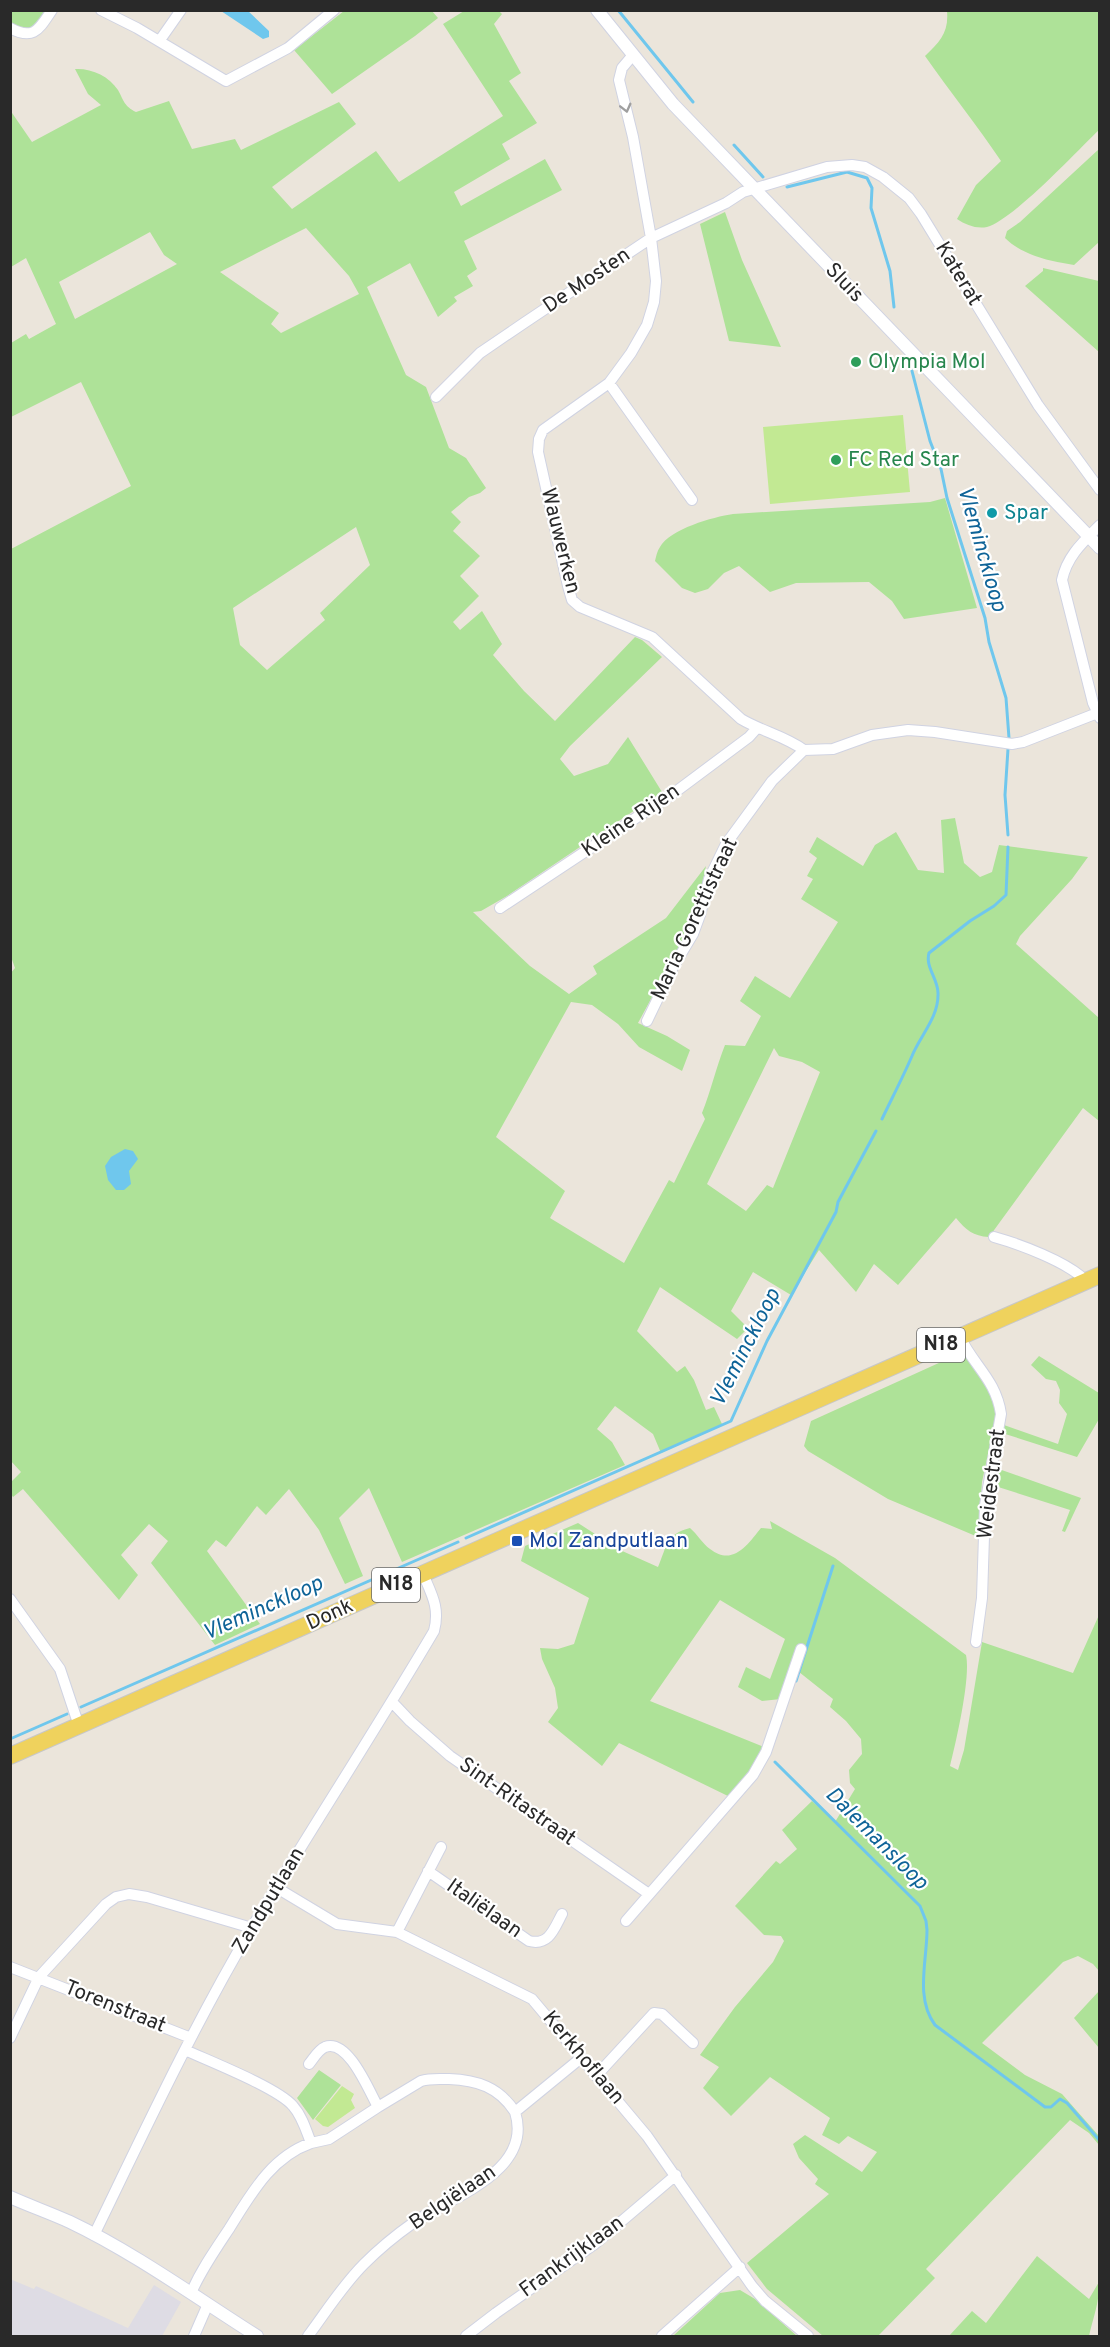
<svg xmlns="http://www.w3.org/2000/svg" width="1110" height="2347" viewBox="0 0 1110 2347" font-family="Overpass,sans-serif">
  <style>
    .industrial { fill: #dedce4 }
    .green { fill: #aee298; fill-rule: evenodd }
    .pitch { fill: #c2e993 }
    .water { fill: #6fc7ed }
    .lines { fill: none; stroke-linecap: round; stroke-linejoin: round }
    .stream { stroke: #6fc7ed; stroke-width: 3 }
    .minor-casing { stroke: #d0d3e2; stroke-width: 12 }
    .tertiary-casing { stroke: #d0d3e2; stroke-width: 14 }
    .primary-casing { stroke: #c7c7c7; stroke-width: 18 }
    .minor { stroke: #fff; stroke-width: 10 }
    .tertiary { stroke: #fff; stroke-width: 12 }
    .primary { stroke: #efd25d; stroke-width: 16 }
    .oneway { stroke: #9f9f9f }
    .leisure-dot { fill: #2e9e5b; stroke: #fff; stroke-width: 2 }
    .culture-dot { fill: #0f9aa8; stroke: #fff; stroke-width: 2 }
    .transit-dot { fill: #1a4fb4; stroke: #fff; stroke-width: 2 }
    .labels { text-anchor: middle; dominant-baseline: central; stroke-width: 4.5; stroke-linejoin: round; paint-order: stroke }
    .shield { fill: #fff; stroke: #696969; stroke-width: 1.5 }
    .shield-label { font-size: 20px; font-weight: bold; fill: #292929 }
    .street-label { font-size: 21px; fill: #292929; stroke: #fff }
    .leisure-label { font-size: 21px; fill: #27864d; stroke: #fff; text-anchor: start }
    .culture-label { font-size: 21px; fill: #0d838f; stroke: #fff; text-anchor: start }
    .transit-label { font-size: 21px; fill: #164399; stroke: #fff; text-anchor: start }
    .water-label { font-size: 22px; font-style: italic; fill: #0f6498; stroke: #fff }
  </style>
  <rect width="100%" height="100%" fill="#ebe5db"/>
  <path class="industrial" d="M10 2279 34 2289 36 2286 128 2328 154 2285 181 2302 162 2336H11Z"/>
  <path class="green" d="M10 11H47L35 27 28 30 11 24Z
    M344 11H432L438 18 415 36 332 94 294 50Z
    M464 11H499L502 14 494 24 521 73 509 81 537 123 502 144 510 159 454 192 461 206 545 159 562 190 464 241 477 269 467 276 473 286 454 297 457 301 438 317 410 263 367 287 406 375 426 387 449 448 466 458 486 488 480 493 469 497 451 512 461 522 453 531 480 556 460 576 479 596 453 622 460 630 482 611 502 644 493 655 524 691 555 721 635 637 642 640 662 657 570 746 560 759 574 776 608 764 628 737 662 792 507 896 481 911 473 912 530 966 569 994 597 974 593 966 666 918 706 866 697 909 684 938 638 1023 667 1036 690 1050 682 1071 639 1047 618 1024 592 1005 571 1002 496 1137 565 1191 550 1218 624 1263 669 1180 674 1183 705 1119 702 1113C711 1090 716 1068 725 1045L745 1046 761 1016 740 1001 755 976 790 998 838 922 801 899 813 879 807 876 817 858 809 852 817 837 863 866 875 845 896 832 918 870 944 873 941 820 955 818 964 863 980 877 992 872 999 845 1088 857 1072 879 1020 936 1016 944 1099 1018V1121L1083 1108 989 1237C973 1236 966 1230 956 1218L898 1285 874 1264 856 1292 819 1250 791 1295 753 1272 731 1311 748 1328 737 1339 660 1287 637 1331 677 1372 685 1366 694 1380 706 1410 714 1407 722 1424 661 1453 653 1434 615 1406 597 1429 612 1442 625 1465 402 1562 369 1488 339 1518 363 1576 345 1584 319 1530 289 1489 266 1515 257 1506 226 1547 216 1540 207 1551 260 1624 215 1645 151 1563 168 1541 149 1524 121 1555 138 1575 119 1600 23 1489 13 1497 11 1494V1482L21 1472 10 1460V974L15 968 10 954 11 549 131 486 81 382 11 417V343L26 334 29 339 56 324 26 258 11 267 10 110 32 142 101 105 88 94 75 69C91 68 109 76 118 90 124 101 124 106 136 112L169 101 192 149 235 139 241 150 339 102 356 124 272 187 292 209 376 151 399 182 503 116 443 24ZM306 228 349 276 359 294 281 333 271 324 279 313 220 272ZM150 232 164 255 177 264 75 319 59 282ZM356 527 370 565 320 613 325 620 267 670 240 645 233 608ZM774 1048 779 1056 802 1062 820 1072 773 1188 767 1185 746 1211 707 1184Z
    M947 11H1099V130C1077 151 1013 220 987 227 976 229 966 225 957 219L976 185 1001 161C977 125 950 92 925 56 940 42 949 32 947 11Z
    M1099 149V242L1074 265C1050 261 1023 256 1005 238L1007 231 1020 222Z
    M725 212 742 260 781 347 729 341 700 224Z
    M1043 268 1099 281V352L1025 286 1043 271Z
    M945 498 977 608 904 619 892 601 869 582 796 583 770 592 739 566 724 573 708 589 695 593 682 588 655 561C656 557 657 551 660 547 670 529 713 517 733 514L930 502Z
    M963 1352 990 1387 995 1400 996 1416 982 1482 978 1537 888 1499 808 1451 804 1446 811 1421Z
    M1039 1356 1099 1393V1419L1077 1457 1002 1433 1004 1425 1058 1444 1067 1414 1059 1403 1060 1390 1056 1381 1046 1379 1031 1365Z
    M996 1468 1081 1498 1065 1532 1062 1531 1070 1510 995 1486Z
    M770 1521 835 1558 966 1655C971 1677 956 1742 950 1766L958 1770 964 1750 982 1642 1073 1673 1099 1615V1971L1093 1964 1078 1956 1063 1962 982 2043 1025 2075 1062 2094 1099 2136V2145L1089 2133 1070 2120 926 2269 935 2278 878 2336H823L767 2289 747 2263 829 2194 815 2184 818 2179 799 2158 793 2144 805 2135 862 2172 877 2152 848 2136 839 2144 822 2135 830 2118 770 2077 731 2116 703 2088 719 2067 700 2055 735 2007 773 1962 784 1941 781 1936 764 1935 735 1906 776 1861 780 1864 797 1849 782 1830 812 1801 835 1822 855 1789 850 1783 849 1770 862 1754 861 1739 846 1721 830 1707 833 1699 794 1668 781 1699 762 1701 738 1687 746 1667 770 1679 785 1639 720 1600 650 1701 764 1747 761 1755 730 1797 619 1743 602 1766 548 1722 558 1708 555 1688 542 1659 540 1648 558 1649 574 1644 589 1598 521 1561 525 1546 578 1523 620 1550 658 1567C667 1546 666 1534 690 1528 697 1534 703 1544 710 1549 733 1567 748 1544 761 1528L772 1529Z
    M1099 1991V2048L1074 2018Z
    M319 2070 341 2085 313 2120 297 2098Z
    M1037 2256 1089 2299 1099 2282C1100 2301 1093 2318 1089 2336H949L972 2311 986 2323Z
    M740 2290 755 2299 797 2336H673L720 2293Z"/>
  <path class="pitch" d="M903 415 910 492 770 504 763 427Z
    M342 2086 354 2094 351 2100 355 2108 328 2127 323 2126 315 2119Z"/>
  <path class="water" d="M221 11H248L269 31V37L263 39Z
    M125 1149 133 1151 138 1159 129 1171 131 1184 124 1190H116L108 1180 105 1166 111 1157Z"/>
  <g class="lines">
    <path class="stream" d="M618 10 693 102
      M734 145 763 177
      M787 187 847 172 867 178 872 188 871 208 890 271 894 307
      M912 371 930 441 941 469 947 498 985 618 989 642 1006 698 1009 738
      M1008 835 1005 795 1008 749
      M882 1119C892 1098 903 1077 912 1056 920 1036 939 1017 938 993 938 979 925 967 929 953L970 921 994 906 1006 895 1008 847
      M466 1538 731 1421 767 1341 836 1212 838 1202 876 1131
      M796 1681 833 1566
      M81 1707 458 1542
      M10 1739 67 1714
      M775 1762 920 1906 926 1921 927 1930C927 1961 915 1998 935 2025L1045 2107H1051L1060 2099 1067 2103 1100 2141"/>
    <g class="minor-casing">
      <path id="minor" d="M101 10 137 28 226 81 288 48 334 10
        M10 28C34 41 39 29 52 10
        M160 40 181 10
        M633 55 622 68 619 80 633 137 651 238 656 281 654 302 647 325 631 353 609 383 543 430 539 439 538 452 568 586 572 600 580 607 652 637 741 719C761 731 785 736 804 750
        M609 383 692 500
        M436 397 480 353 524 323 651 238 726 203 743 192 827 167 852 165 865 167 883 177 909 198 921 214 1038 405 1100 490
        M1100 525C1083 542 1067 556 1062 580L1093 703 1100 718
        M500 908 678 790 749 737 757 728
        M647 1021 672 969 693 934 700 915 709 879 726 844 772 781 804 750 833 749 872 735 908 730 935 732 1012 744 1023 742 1100 712
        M994 1237C1019 1244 1068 1262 1086 1281
        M960 1337C974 1366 996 1380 1001 1414L985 1505 982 1598 976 1642
        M10 1599 60 1669 79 1726
        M392 1702 410 1721 450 1756 649 1894
        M428 1871 529 1941C549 1946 554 1929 562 1914
        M277 1888 337 1924 397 1932 532 1999 647 2136 752 2286 765 2301 808 2336
        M626 1921 753 1775 766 1752 801 1649
        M397 1932 441 1847
        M10 1967 191 2038
        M10 2038 39 1977 106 1904 116 1897 129 1894 147 1897 252 1928
        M185 2050C209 2061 278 2088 293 2106 302 2116 306 2130 311 2143L329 2139 378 2107C369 2091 348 2038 325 2047 318 2050 314 2058 309 2064
        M596 2076 654 2013 662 2014 693 2043
        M378 2107 421 2081C430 2078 439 2079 449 2079 477 2080 499 2087 515 2112
        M94 2235C144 2132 193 2027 251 1929 311 1829 375 1731 434 1631 440 1608 432 1595 423 1574
        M191 2293C201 2270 215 2250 229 2229 251 2194 271 2157 311 2143
        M194 2336 208 2304
        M308 2336C326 2312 342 2286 364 2264 378 2250 396 2235 413 2223 450 2197 534 2172 515 2112L581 2058
        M466 2336 496 2313 596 2243 676 2175
        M662 2336 740 2267"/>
    </g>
    <g class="tertiary-casing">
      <path id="tertiary" d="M597 10 673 104 1100 548
        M10 2197C30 2206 50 2213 70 2222 133 2252 197 2298 257 2336"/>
    </g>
    <g class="primary-casing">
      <path id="primary" d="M10 1756 1100 1275"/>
    </g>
    <use href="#minor" class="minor"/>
    <use href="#tertiary" class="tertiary"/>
    <use href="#primary" class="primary"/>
  </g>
  <defs><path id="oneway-chevron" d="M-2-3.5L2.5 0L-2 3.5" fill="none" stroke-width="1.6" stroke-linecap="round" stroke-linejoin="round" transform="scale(1.5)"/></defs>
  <use class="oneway" href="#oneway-chevron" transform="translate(626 108) rotate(76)"/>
  <g class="leisure-dot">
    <circle cx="856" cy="362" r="6"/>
    <circle cx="836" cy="460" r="6"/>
  </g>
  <circle class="culture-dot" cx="992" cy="513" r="6"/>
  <rect class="transit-dot" x="511" y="1535" width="12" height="12" rx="3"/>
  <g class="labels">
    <g class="shield">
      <rect x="917" y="1328" width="48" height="34" rx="4.5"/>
      <rect x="372" y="1568" width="48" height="34" rx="4.5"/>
    </g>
    <g class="shield-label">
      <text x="941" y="1345">N18</text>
      <text x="396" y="1585">N18</text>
    </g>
    <g class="street-label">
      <text transform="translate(958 274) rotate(59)">Katerat</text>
      <text transform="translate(587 281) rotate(-34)">De Mosten</text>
      <text transform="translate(844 283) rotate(46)">Sluis</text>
      <text transform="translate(560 541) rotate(76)">Wauwerken</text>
      <text transform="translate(631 821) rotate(-34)">Kleine Rijen</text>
      <text transform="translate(695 919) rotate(-65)">Maria Gorettistraat</text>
      <text transform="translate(992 1484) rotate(-83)">Weidestraat</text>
      <text transform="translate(330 1615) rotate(-24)">Donk</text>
      <text transform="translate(517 1802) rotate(35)">Sint-Ritastraat</text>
      <text transform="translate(269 1901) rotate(-59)">Zandputlaan</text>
      <text transform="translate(484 1909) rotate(35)">Italiëlaan</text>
      <text transform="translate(115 2007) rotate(22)">Torenstraat</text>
      <text transform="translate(583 2058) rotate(50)">Kerkhoflaan</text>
      <text transform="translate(453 2198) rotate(-34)">Belgiëlaan</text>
      <text transform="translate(572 2257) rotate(-36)">Frankrijklaan</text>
    </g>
    <g class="leisure-label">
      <text x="868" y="362">Olympia Mol</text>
      <text x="848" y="460">FC Red Star</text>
    </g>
    <g class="culture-label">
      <text x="1004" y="513">Spar</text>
    </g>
    <g class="transit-label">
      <text x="529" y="1541">Mol Zandputlaan</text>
    </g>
    <g class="water-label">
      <text transform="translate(981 549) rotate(74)">Vleminckloop</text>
      <text transform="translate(746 1348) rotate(-63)">Vleminckloop</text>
      <text transform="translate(263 1609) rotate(-24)">Vleminckloop</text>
      <text transform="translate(876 1839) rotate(45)">Dalemansloop</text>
    </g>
  </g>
  <rect width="1110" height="2347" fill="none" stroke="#292929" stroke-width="24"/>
</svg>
